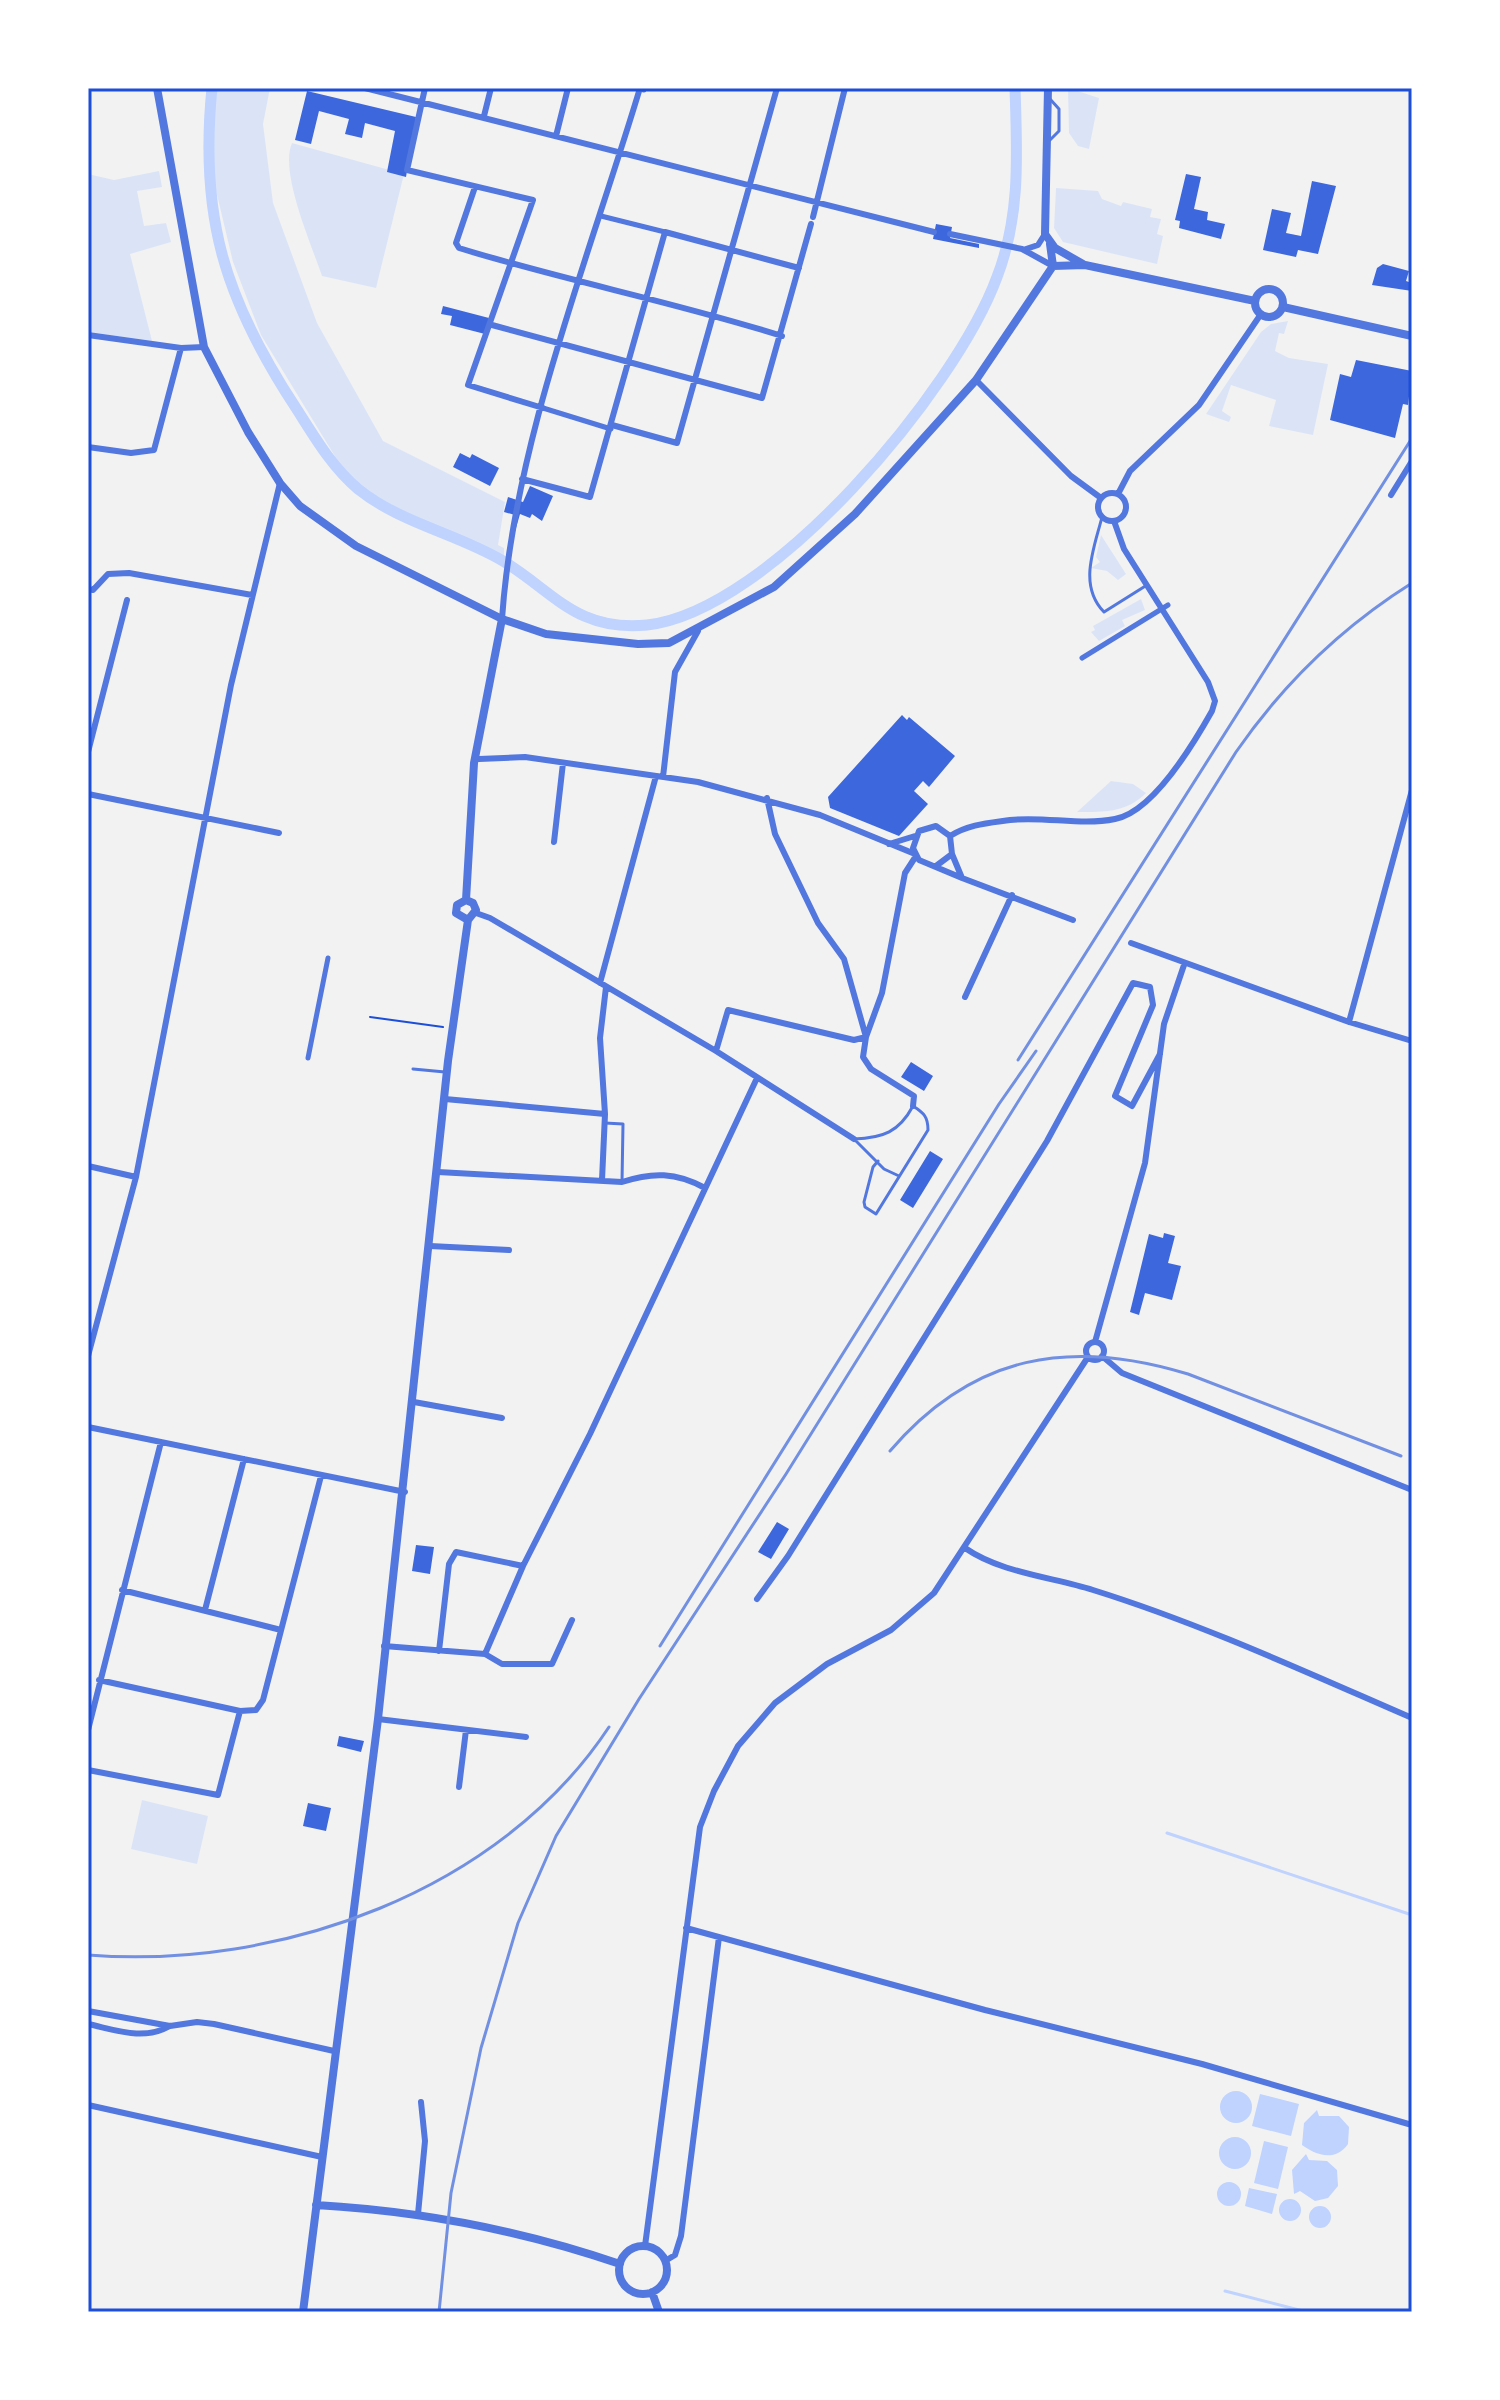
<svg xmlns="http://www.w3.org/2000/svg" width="1500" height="2400" viewBox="0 0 1500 2400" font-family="Literata,serif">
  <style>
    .green { fill: #dbe4f7 }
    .water { fill: #bfd3fe }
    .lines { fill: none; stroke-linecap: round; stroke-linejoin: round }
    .stream { stroke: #bfd3fe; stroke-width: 3 }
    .canal { stroke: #bfd3fe; stroke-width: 11 }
    .building { fill: #3d67dc }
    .path { stroke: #1d4ed8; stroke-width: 2 }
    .service { stroke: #5277de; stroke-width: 3 }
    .pedestrian { stroke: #5277de; stroke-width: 5 }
    .minor { stroke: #5277de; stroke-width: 6 }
    .tertiary { stroke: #5277de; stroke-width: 8 }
    .rail { stroke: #7290e2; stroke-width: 3 }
    .neatline { fill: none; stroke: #1d4ed8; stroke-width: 3 }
  </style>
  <rect width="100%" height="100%" fill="#f2f2f2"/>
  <path class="green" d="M217 88H270L263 124 273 203 317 323 383 441 505 502 498 545 504 548V556L395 507 363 488 341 466 325 440 261 335 233 262 213 178 211 148Z
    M1068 88 1099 98 1089 149 1078 146 1069 133Z
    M292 143 404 174 376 288 322 276C312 246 279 172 292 143Z
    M159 171 162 187 137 191 144 226 166 223 171 242 130 254 152 341 88 332V174L114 180Z
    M1056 188 1098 191 1102 199 1121 206 1123 202 1152 209 1150 217 1161 219 1157 234 1163 236 1157 264 1063 242 1054 228Z
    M1288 321 1284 334 1279 333 1275 351 1289 358 1328 364 1313 435 1269 426 1276 400 1231 385 1222 411 1231 417 1229 422 1206 414 1261 332 1271 324Z
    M1101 535 1126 574 1118 580 1107 571 1091 568 1100 562 1096 557Z
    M1141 599 1145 610 1122 620 1125 626 1099 641 1091 632 1095 630 1093 626Z
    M1111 781 1133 784 1146 793C1126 813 1104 812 1077 812Z
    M142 1800 208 1816 197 1864 131 1849Z"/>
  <path class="water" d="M1220 2107a16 16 0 1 1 32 0a16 16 0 1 1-32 0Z
    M1260 2094 1299 2104 1291 2136 1252 2126Z
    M1317 2110 1319 2116H1339L1349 2127 1348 2144C1334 2164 1313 2153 1302 2145L1304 2123Z
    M1219 2153a16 16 0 1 1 32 0a16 16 0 1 1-32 0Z
    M1264 2141 1288 2147 1278 2189 1254 2183Z
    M1306 2154 1309 2160 1327 2161 1337 2170 1338 2186 1328 2198 1315 2201 1300 2191 1294 2194 1292 2170Z
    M1217 2194a12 12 0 1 1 24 0a12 12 0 1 1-24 0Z
    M1249 2188 1277 2194 1272 2214 1245 2206Z
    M1279 2210a11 11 0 1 1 22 0a11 11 0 1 1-22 0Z
    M1309 2217a11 11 0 1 1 22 0a11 11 0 1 1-22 0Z"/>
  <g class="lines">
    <path class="stream" d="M1167 1833 1412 1915
      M1225 2291 1307 2312"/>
    <path class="canal" d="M212 88C199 217 225 300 296 408 314 436 331 466 358 489 400 523 458 534 503 561 554 592 577 632 647 625 771 611 956 389 997 277 1021 215 1017 153 1015 88"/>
  </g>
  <path class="building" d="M307 91 416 117 406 177 387 172 395 131 365 123 362 138 345 134 349 119 319 111 311 144 295 140Z
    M1186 174 1201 177 1194 209 1208 212 1207 220 1225 224 1221 239 1179 228 1180 221 1175 220Z
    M1312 181 1336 186 1318 254 1298 250 1296 257 1263 250 1272 209 1291 213 1286 233 1301 236Z
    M936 224 952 227 950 238 979 244V248L933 239Z
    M1383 264 1409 271 1406 281 1412 283V291L1372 285 1377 268Z
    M443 306 489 318 485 334 450 325 452 316 441 314Z
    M1356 360 1412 371 1408 405 1403 404 1395 438 1330 420 1340 374 1351 377Z
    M460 453 470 458 472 454 499 468 490 486 453 467Z
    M530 486 553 496 542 521 532 514 530 518 520 514 514 535 515 515 504 512 508 497 523 502Z
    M902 715 907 720 909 717 955 756 929 787 923 781 914 791 928 804 899 836 830 808 828 797Z
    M911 1062 933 1076 924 1091 901 1077Z
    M930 1151 943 1159 913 1208 900 1200Z
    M1164 1233 1175 1236 1168 1263 1181 1266 1172 1300 1145 1293 1139 1315 1130 1312 1149 1234 1163 1238Z
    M777 1522 789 1529 771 1559 758 1552Z
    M416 1545 434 1547 430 1574 412 1571Z
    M339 1736 364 1741 361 1752 337 1746Z
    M308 1803 331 1808 326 1831 303 1826Z"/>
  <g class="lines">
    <path class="path" d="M370 1017 443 1027"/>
    <path class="service" d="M1050 99 1059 109V131L1050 140
      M1102 517C1094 549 1078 585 1104 612L1147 585
      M413 1069 445 1072
      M605 1123 623 1124 622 1182
      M854 1139C883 1138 899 1132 913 1106 924 1113 928 1117 928 1130L876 1214 865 1207 864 1202 873 1167 878 1161
      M854 1139 884 1169 899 1176"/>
    <path class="pedestrian" d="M635 88 644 90
      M601 216 665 232
      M543 408 611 429
      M1082 658 1168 605
      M308 1058 328 958"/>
    <path class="minor" d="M365 88 934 232
      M425 88 407 170 533 200 468 385 543 408
      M484 116 491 88
      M556 136 568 88
      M475 187 456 243 459 248C566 281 675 302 782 336
      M813 217 845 88
      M950 234 1022 249 1053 266
      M1026 249 1038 245 1045 234
      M492 325 762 398 811 224
      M88 335 181 348 204 347
      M976 380 1071 476 1101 498
      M612 425 677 443 777 88
      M88 447 131 453 154 450 181 348
      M522 479 590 497 665 232 799 268
      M1098 507a14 14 0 1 1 28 0a14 14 0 1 1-28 0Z
      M1118 494 1130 471 1199 405 1261 314
      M1391 495 1412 461
      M88 589 93 590 108 574 129 573 252 595
      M502 619C514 442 589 258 640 88
      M88 752 127 600
      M479 759 525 757 698 782 820 815 915 854
      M663 777 675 672 698 631
      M88 794 279 833
      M767 798 775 834 818 923 844 959 866 1037
      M950 836C969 824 989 823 1010 820 1045 816 1081 826 1115 819 1153 812 1194 743 1212 711L1215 701 1208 682 1124 549 1114 521
      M554 842 563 763
      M889 844 915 836
      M936 866 952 854 950 836 936 826 919 831 913 848 919 860 962 878 952 854
      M962 878 1073 920
      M476 913 490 918 716 1051 854 1139
      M1131 943 1349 1022 1412 1041
      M600 983 656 776
      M965 997 1012 895
      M1349 1022 1412 790
      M716 1051 728 1010 854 1040 866 1037
      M445 1099 605 1114 600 1038 606 987
      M913 1106 914 1096 871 1069 863 1057 866 1037 882 993 905 873 916 856
      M88 1166 136 1177
      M438 1172 622 1182C652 1172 676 1172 705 1188
      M602 1180 605 1114
      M430 1246 509 1250
      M1095 1342 1145 1163 1164 1024 1184 965
      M1086 1351a9 9 0 1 1 18 0a9 9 0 1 1-18 0Z
      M88 1356 136 1177 231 685 280 483
      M1102 1356 1122 1373 1412 1490
      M414 1402 502 1418
      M88 1427 405 1492
      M965 1548C1001 1573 1052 1577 1093 1590 1202 1624 1308 1673 1412 1718
      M122 1590 281 1630
      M757 1599 788 1556 1047 1141 1133 983 1150 987 1153 1005 1115 1096 1132 1106 1160 1054
      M205 1610 244 1459
      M384 1646 485 1654 502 1664H552L572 1620
      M439 1651 449 1564 456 1552 523 1566
      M485 1654 523 1566 590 1434 757 1078
      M99 1680 240 1711
      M378 1719 526 1737
      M88 1730 161 1442
      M88 1770 218 1795 240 1711 256 1710 263 1700 321 1476
      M459 1787 466 1730
      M686 1928 985 2010 1202 2064 1412 2125
      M88 2011 170 2026 197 2022 214 2024 334 2051
      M88 2024C116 2030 143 2041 170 2026
      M88 2105 322 2157
      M418 2214 425 2141 421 2102
      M645 2246 700 1827 714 1791 738 1746 775 1703 827 1664 891 1630 934 1593 1088 1357
      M665 2261 675 2255 681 2236 719 1937"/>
    <path class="tertiary" d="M157 88 204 347 248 432 280 483 300 506 356 546 502 619 546 634 638 644 669 643 774 587 855 514 976 380 1053 266 1050 244
      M1048 88 1045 234 1055 248 1083 264
      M1053 266 1085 265 1255 301
      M1255 303a14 14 0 1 1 28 0a14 14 0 1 1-28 0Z
      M1283 307 1412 336
      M466 900 474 763 502 619
      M466 900 457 905 456 913 468 920
      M466 900 473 903 476 910 468 920
      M316 2205C420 2211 521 2230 620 2264
      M619 2270a24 24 0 1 1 48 0a24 24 0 1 1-48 0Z
      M652 2292 659 2312
      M303 2312 378 1719 448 1061 468 920"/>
    <path class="rail" d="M1018 1060 1412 438
      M890 1451C973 1354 1070 1338 1188 1374L1401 1456
      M660 1646 999 1104 1036 1051
      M88 1955C279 1970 500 1892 609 1727
      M439 2312 451 2193 481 2048 518 1923 556 1836 639 1699 786 1474 1236 752C1283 684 1342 627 1412 583"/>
  </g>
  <rect width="1500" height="2400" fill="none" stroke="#ffffff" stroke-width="180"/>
  <rect x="90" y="90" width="1320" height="2220" class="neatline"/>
</svg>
